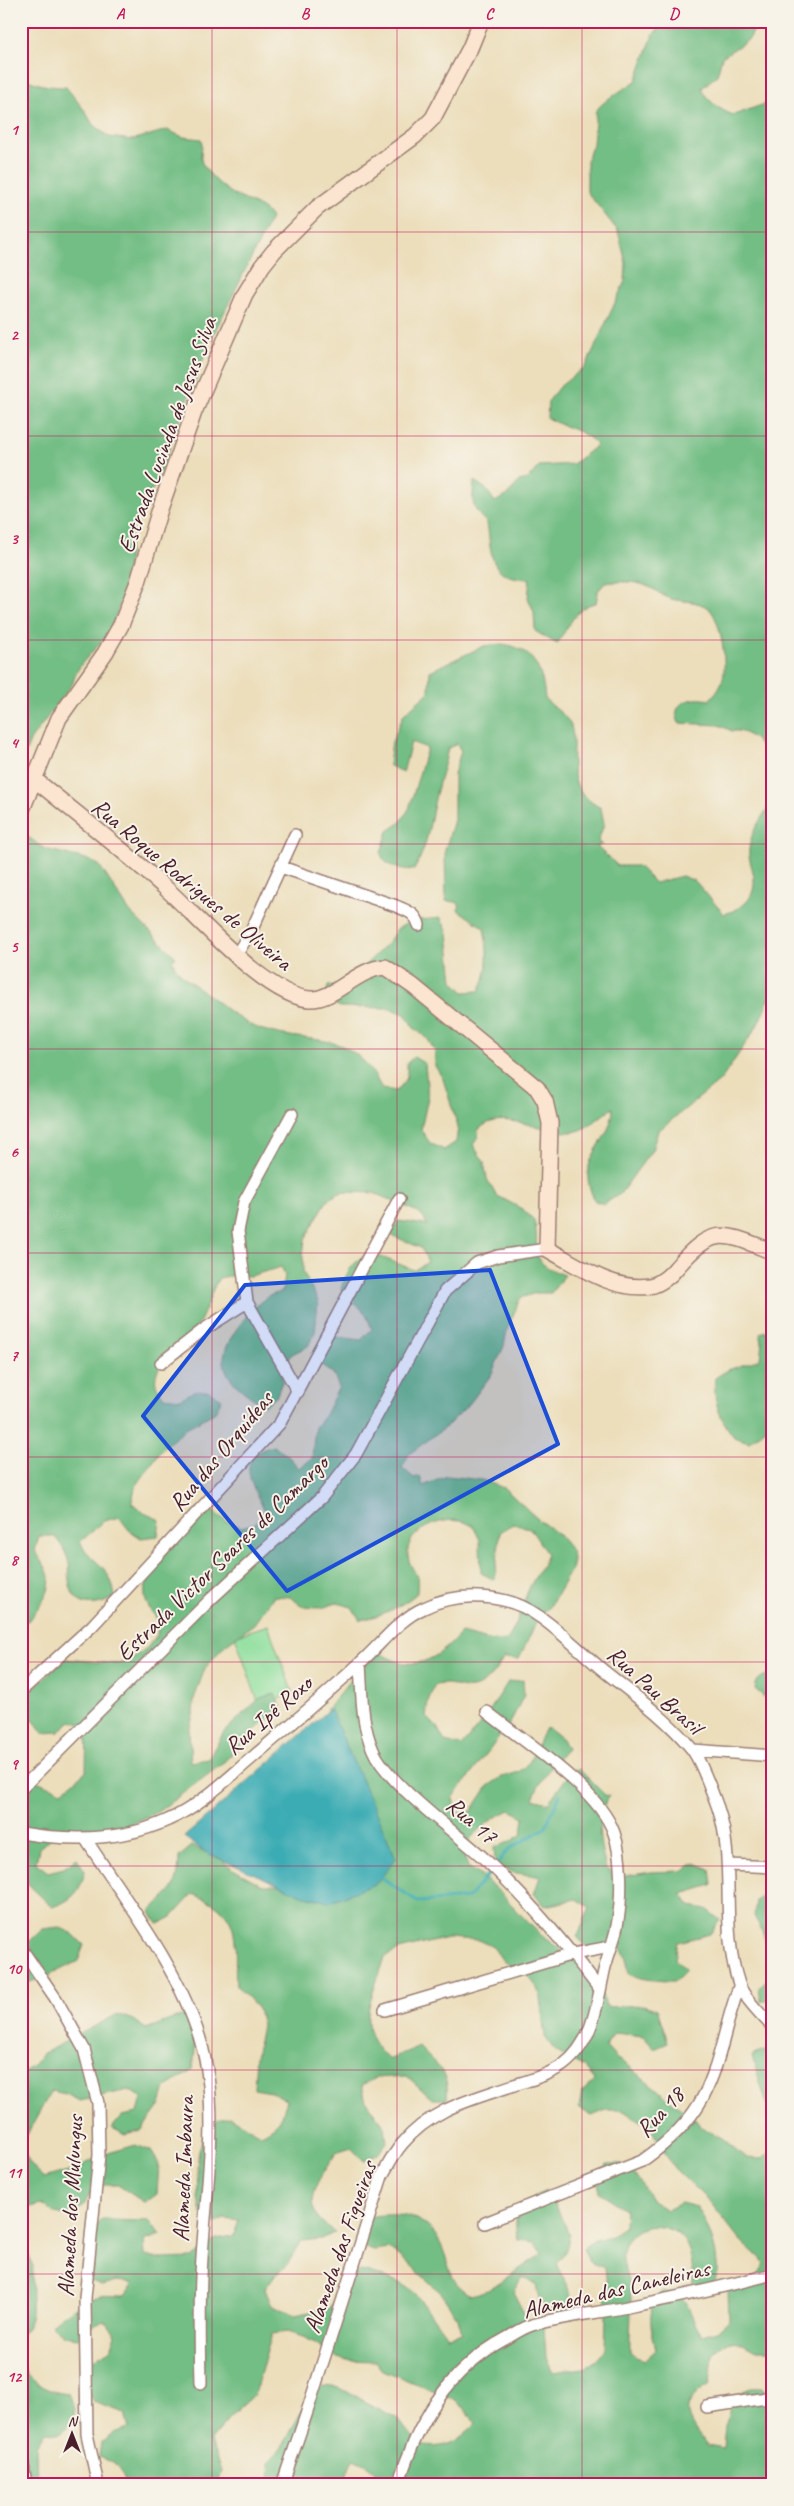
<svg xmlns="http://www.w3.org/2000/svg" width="794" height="2506" viewBox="0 0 794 2506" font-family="Caveat,sans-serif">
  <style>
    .green { fill: #8fdf9e; stroke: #6c7f64 }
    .forest { fill: #73be85; stroke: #5e6e58; fill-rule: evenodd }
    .water { fill: #3bacb4; stroke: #426670 }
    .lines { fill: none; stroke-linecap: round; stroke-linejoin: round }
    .stream { stroke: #3bacb4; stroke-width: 3 }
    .street-casing { stroke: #9b7e73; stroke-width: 14 }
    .secondary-casing { stroke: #9b7e73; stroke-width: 18 }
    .street { stroke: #fff; stroke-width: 11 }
    .secondary { stroke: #fce5d0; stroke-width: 15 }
    .marked { fill: #1d4ed8; fill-opacity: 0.2; stroke: #1d4ed8; stroke-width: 4; stroke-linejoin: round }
    .grid { fill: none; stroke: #c2185b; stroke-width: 1; stroke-opacity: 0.55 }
    .labels { text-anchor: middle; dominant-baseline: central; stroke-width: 4; stroke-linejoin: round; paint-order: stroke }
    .street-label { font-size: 24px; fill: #4a1f2b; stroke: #f7f3e8 }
    .neatline { fill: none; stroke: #c2185b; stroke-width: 2 }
    .grid-label { font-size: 16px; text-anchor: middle; font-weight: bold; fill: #c2185b }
  </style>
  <rect width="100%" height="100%" fill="#f7f3e8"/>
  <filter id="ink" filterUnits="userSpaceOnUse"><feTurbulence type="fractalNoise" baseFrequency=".02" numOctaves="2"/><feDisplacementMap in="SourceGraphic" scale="10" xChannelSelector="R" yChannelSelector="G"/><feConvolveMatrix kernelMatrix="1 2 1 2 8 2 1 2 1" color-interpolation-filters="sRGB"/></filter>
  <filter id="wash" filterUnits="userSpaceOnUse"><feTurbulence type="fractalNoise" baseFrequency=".0096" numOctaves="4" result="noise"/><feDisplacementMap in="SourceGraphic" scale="20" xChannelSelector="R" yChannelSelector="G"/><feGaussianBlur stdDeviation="1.12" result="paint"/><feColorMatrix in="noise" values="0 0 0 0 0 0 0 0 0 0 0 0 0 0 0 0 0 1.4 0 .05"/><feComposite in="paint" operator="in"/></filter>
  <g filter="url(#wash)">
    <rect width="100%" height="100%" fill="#ecdebb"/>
    <path class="green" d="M268 1625 293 1694 259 1705 235 1636Z"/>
    <path class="forest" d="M665 21H763L757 25 749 39 722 57 717 75 702 88C705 100 723 112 734 115L773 101V757L766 753 756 740 742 731H732L719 725 679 723C669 702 693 696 709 700 716 693 720 688 723 678 727 664 721 617 708 608 697 600 683 602 671 599 662 596 655 589 647 586 635 581 617 581 605 583L598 591 596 603C577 605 567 629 557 644L535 631 534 612 528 598 530 579C524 578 519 578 513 577 487 571 491 544 487 523 471 508 472 503 474 481L486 489 495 502 509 494 519 481 528 479 539 466 573 464 597 445C584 429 564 428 547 418L548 402 558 388 586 366 625 281 626 263 618 231 587 192V160L593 144 596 110 608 99 636 81 653 35Z
      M21 76C36 85 49 87 66 87L85 111 93 125 109 137 132 140 167 130 183 137 201 139C204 148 198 156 203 165 209 175 225 190 235 195 247 202 264 205 271 218L210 341 156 484C147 496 140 510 134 524 127 541 130 559 127 577 125 592 118 610 112 625 102 649 78 658 73 683L31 739 21 763Z
      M501 644C533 647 543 670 545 699 552 706 566 715 570 724 573 729 573 740 573 747 572 776 573 793 601 808L604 824 598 841 602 845H598V848L618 866H638L655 883 682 876 695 881 724 914C741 909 755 900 754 880 754 870 748 860 749 850 750 832 763 815 773 801L771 996 756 1028 721 1080 658 1131 652 1150 620 1194 604 1204 595 1201C572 1156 612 1146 613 1108 601 1115 585 1132 571 1132 550 1133 510 1115 491 1122 486 1123 482 1127 478 1130V1137L473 1145 484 1162 487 1179 496 1195 522 1209 534 1220C542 1251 524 1261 565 1275L551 1293H536L520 1298 507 1330 504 1346 491 1375 470 1403 447 1426 409 1454 402 1468 414 1478 420 1476 423 1486 447 1476 482 1480 504 1488 540 1521 558 1534 572 1551 573 1560 571 1570 549 1608 540 1614 519 1659 504 1658C495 1671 483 1691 466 1688 450 1686 453 1682 435 1685L428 1701 426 1716 437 1727 445 1742 461 1746 483 1721 508 1682 523 1680 524 1695 510 1723 453 1798 456 1813 471 1812 488 1786 502 1777 519 1772 530 1761 544 1730 547 1727 562 1739 567 1749C552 1764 540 1779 533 1799L548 1803 567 1777 579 1769 605 1795 610 1796C593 1817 600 1845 606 1869L619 1877 651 1872 682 1871 695 1863 710 1869 712 1885 682 1894 690 1906 706 1909 720 1920 710 1934 678 1942 675 1959 686 1970 675 1981C658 1981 644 1980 629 1974L626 1958 619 1944 588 1948 577 1937 590 1907 576 1899 545 1906 534 1894 540 1877C521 1872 512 1876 495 1863L494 1847 510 1842 522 1834 524 1817 510 1810C490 1819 474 1831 462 1850L468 1867C499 1886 515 1911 541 1935 556 1949 581 1957 592 1975 598 1985 602 1997 607 2007L642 2005 657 2009 668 2042 654 2048 644 2036 614 2033 605 2046 617 2059 631 2068 708 2131 722 2138 746 2158 762 2159 773 2150V2350H756L743 2343 727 2342 713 2353 710 2384C675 2406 687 2419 707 2446L724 2449C726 2429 725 2399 747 2389 751 2387 759 2388 763 2388L773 2404V2485H384C377 2470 369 2464 353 2459L346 2476C325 2483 305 2480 284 2485L270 2478 269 2462C295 2439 293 2409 323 2386L340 2388 398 2419 418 2445C445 2450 456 2443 475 2424L467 2410 454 2400 381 2369 375 2361 344 2360 329 2355 317 2344 303 2337 287 2332 272 2334 254 2395 230 2417 210 2440 221 2471 217 2485H127C122 2468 115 2462 99 2457L101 2442 113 2433 129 2428 125 2413 93 2402 86 2388V2373L95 2359 111 2349 116 2334 105 2321 90 2327 78 2338 63 2336 51 2325C63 2314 79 2304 94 2298 102 2294 116 2296 125 2296L134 2283 117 2281 102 2285 85 2279 91 2233 102 2220 150 2221 160 2235 144 2241 145 2256 161 2259 192 2258 216 2239 233 2236 239 2221 224 2219 210 2226 201 2213 198 2198 197 2167 199 2150 205 2132 216 2120 231 2117 261 2134C278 2126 284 2118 286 2099L271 2092 254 2089 256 2057 262 2025 258 2009 236 1985C233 1941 246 1913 193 1894L172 1917 158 1924 150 1911C173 1889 178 1891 179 1857L192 1846 221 1859 233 1869 262 1885H278L293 1881C302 1894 310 1900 326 1899L327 1709 367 1661 379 1652C412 1675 438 1660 461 1633L492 1641 507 1640C517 1626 520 1612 526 1596 531 1581 542 1569 547 1554L530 1528 513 1524 500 1532 495 1580 481 1573 480 1540 473 1526C469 1524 464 1521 459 1521 441 1517 407 1531 408 1552 408 1565 413 1567 417 1577 418 1581 417 1588 417 1593 403 1606 379 1617 360 1620L352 1607 337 1603 321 1608 304 1607 290 1597 274 1596 254 1624 225 1645 205 1668 194 1699 193 1716 189 1731 191 1762 208 1759 224 1732 260 1698 275 1694 282 1708 256 1729 222 1764 159 1811 128 1825 66 1830 52 1837 39 1848 36 1863 48 1872 64 1868 77 1858 85 1871C80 1892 73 1900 52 1907L27 1883 21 1871V1784L31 1779 62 1791 86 1772 87 1726 71 1721 59 1732 43 1733 35 1722 24 1715 21 1699 66 1659 119 1664 134 1657 147 1648 157 1635 158 1620C151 1611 143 1602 145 1589 148 1570 185 1526 198 1508L213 1511 226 1521 241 1527 256 1523 264 1509C256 1493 238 1465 258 1452 262 1449 268 1448 273 1446L287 1455 299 1468 312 1459 315 1427 325 1415 339 1387 333 1373 320 1364 322 1349 330 1336 361 1340 372 1329 366 1314 341 1289C347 1271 353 1261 371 1253L414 1270 428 1262 421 1248 391 1235 398 1221 428 1225 420 1213 374 1193 342 1192 328 1199 305 1239 303 1255V1272L318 1301 315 1332 308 1346 292 1354 282 1367V1382L276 1397 264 1406C249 1395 225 1382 224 1361 222 1342 253 1305 269 1296 273 1294 279 1293 283 1291L285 1274 281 1267 250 1276 235 1275 219 1278C210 1292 207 1309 199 1323 189 1342 151 1361 156 1384 157 1388 162 1394 164 1397L180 1399 194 1391H209L222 1399 214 1413 186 1428 161 1450 135 1488 132 1503 144 1513 160 1520 158 1536 141 1538 129 1530 119 1517 104 1521 80 1542C94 1567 110 1562 115 1597 94 1609 73 1609 69 1580 69 1574 70 1569 69 1564 67 1553 61 1544 54 1536H39L35 1551C59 1583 51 1591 28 1621L21 1620V832L45 849 86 859 99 865 130 912 176 957 172 959C176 974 191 982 203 991 220 1003 240 1022 260 1029 315 1047 351 1026 382 1089L397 1091 407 1078V1063L414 1057 425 1064 428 1097 421 1130 430 1143 444 1150 456 1142 458 1127 443 1079 435 1066V1051L427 1038 414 1028 405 1014 388 1008 341 1007 325 1001 328 986 337 985 364 966 388 943 396 930 410 921 441 918 448 933 453 981 464 992 479 991C490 971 488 950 484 928L458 910 460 905 456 902 446 901 445 850 454 820V774L461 751 457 744 448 748C445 764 440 779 436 794 430 821 428 846 414 870 402 869 384 868 381 853L388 831 400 823 409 809 427 748 411 742 403 773 389 765 392 742 404 714 429 692 430 671 484 646ZM447 1938 478 1940 493 1947 503 1961 529 1977 539 1990 545 2037 555 2051 584 2067 595 2080 582 2092 579 2108 592 2116 606 2110H622L650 2127 674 2168 710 2202 740 2240 765 2263 757 2277 728 2289 729 2320 717 2331 702 2335C685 2312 695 2297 662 2291 645 2313 651 2325 656 2350L644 2361 630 2352C629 2331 633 2308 630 2288 627 2271 618 2260 626 2243 635 2222 666 2222 681 2237 692 2248 693 2270 693 2284L704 2296C707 2292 712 2288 714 2283 724 2263 708 2225 697 2207L681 2203 667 2210 652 2201 634 2173 622 2164H606L598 2178 599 2193 625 2209 624 2226 611 2237 595 2240 583 2248 589 2262 605 2268 607 2285 605 2348 597 2360 584 2368 553 2372 546 2358 544 2327 528 2321 513 2292 522 2277 536 2285C539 2305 546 2312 563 2320L575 2308C571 2292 563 2279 557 2263L566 2250 570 2234C561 2219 557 2205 546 2191 521 2203 511 2212 518 2240L534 2242 542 2254 488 2290 471 2295C452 2283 452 2276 445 2255 432 2215 404 2211 367 2217L359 2246 374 2251 389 2249 403 2258 439 2291 458 2318 462 2333 447 2336C414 2293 417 2283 360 2271L345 2278 331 2308 295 2315 271 2304 265 2289 274 2276 287 2265 301 2241 321 2239 335 2232C295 2207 316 2184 336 2153L351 2148 364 2161 378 2154 387 2142 385 2126 366 2102 362 2085 376 2078 407 2076 432 2099H447C450 2072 436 2065 419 2047L388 2059C351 2026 374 1995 385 1957L399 1950Z
      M773 1329V1424L749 1442 734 1437C720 1419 713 1402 715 1378L728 1370 760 1359 762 1342 760 1333Z
      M773 1673V1736L769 1719 771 1703 755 1689C756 1678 763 1676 773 1673Z
      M768 1890H773V1998L761 2002 759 1987 771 1976C770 1956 766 1933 754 1917L756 1901Z
      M59 1927 73 1934 84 1945 78 1961 48 1976 21 1985V1949L43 1929Z
      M189 2013 196 2039 193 2070 165 2088 160 2105 141 2131 126 2135 112 2128 122 2116 138 2113 142 2097 128 2090 80 2101 66 2094 51 2091 22 2144C25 2159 32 2168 44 2178L75 2169 105 2154 136 2145 151 2151 159 2164 157 2194 145 2203 118 2185H103L90 2193 83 2207 70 2216 55 2213 42 2204 27 2208 21 2216V2073L32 2067 42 2054 118 2014 133 2020 146 2029Z
      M768 2050H773V2125L752 2056Z
      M21 2241 33 2266 31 2313 27 2329 21 2334Z
      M21 2362C28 2383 48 2391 68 2394L75 2408 73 2423 60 2433 45 2432 36 2446 37 2485H21Z"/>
    <path class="water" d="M330 1709 396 1858 377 1883 329 1902 302 1895 205 1852 184 1837Z"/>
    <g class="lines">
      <path class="stream" d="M496 1865 508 1850 545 1828 560 1795
        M378 1875 418 1902 468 1898 492 1870"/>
    </g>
  </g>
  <g filter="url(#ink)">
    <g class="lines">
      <g class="street-casing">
        <path id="street" d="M281 867 396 906C407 911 416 913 419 925
          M237 954 253 927 295 835
          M292 1114 244 1202 238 1231 247 1302 298 1392
          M161 1363 203 1330 247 1302
          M360 1664C362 1693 361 1723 373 1750 388 1785 460 1835 490 1864 530 1902 567 1946 600 1990
          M21 1691 92 1626 280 1423 399 1199
          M693 1750 773 1756
          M21 1789 212 1598 322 1497 356 1454 445 1291 477 1263 498 1256 547 1249
          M21 1833C70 1841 123 1841 168 1820 200 1806 227 1779 253 1757 289 1726 326 1695 361 1662 381 1644 399 1619 424 1608 458 1591 508 1593 540 1617 563 1633 582 1653 604 1671 634 1695 666 1718 691 1748 701 1760 712 1792 718 1808 737 1864 719 1926 739 1984 743 1997 763 2017 773 2027
          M85 1838C126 1902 178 1966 200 2039 221 2109 206 2186 202 2258 199 2300 200 2341 201 2383
          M728 1865 773 1867
          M21 1948 56 1999 84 2049 98 2103 99 2155 85 2298 87 2434 98 2485
          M385 2010 573 1954 610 1947
          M485 2223 642 2161C666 2144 689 2124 703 2097 721 2063 725 2023 739 1987
          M707 2407 773 2397
          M21 2451 26 2485
          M282 2485 306 2415 382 2176C388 2165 394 2153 402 2144 432 2108 471 2100 514 2085 530 2080 549 2075 563 2065 593 2043 597 2004 604 1971 608 1954 616 1937 618 1920 622 1897 622 1855 614 1833 599 1789 524 1742 487 1712
          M398 2485C417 2424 447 2370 505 2339 513 2335 522 2328 532 2325 564 2316 599 2313 632 2306 679 2297 726 2286 773 2274"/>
      </g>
      <g class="secondary-casing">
        <path id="secondary" d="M34 779C77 814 121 848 162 885 196 914 266 997 310 999 335 1000 356 969 385 967L413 986 537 1088 545 1101 550 1123 547 1249C577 1265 614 1292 650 1286 660 1284 671 1275 677 1267 714 1224 725 1233 773 1252
          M21 812 59 718 105 653 121 625 138 582 160 509 194 412 245 294 262 266 274 251 317 208 415 136 433 118 470 48 481 21"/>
      </g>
      <use href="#street" class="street"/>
      <use href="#secondary" class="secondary"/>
    </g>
  </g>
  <path class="marked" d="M490 1270 558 1444 287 1591 143 1416 245 1285Z"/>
  <path class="grid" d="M212 21V2485M397 21V2485M582 21V2485M21 232H773M21 436H773M21 640H773M21 844H773M21 1049H773M21 1253H773M21 1457H773M21 1662H773M21 1866H773M21 2070H773M21 2274H773"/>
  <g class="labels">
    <g class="street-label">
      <text transform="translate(167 435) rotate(-70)">Estrada Lucinda de Jesus Silva</text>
      <text transform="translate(192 884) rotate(40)">Rua Roque Rodrigues de Oliveira</text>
      <text transform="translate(221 1451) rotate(-50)">Rua das Orquídeas</text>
      <text transform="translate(222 1558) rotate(-44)">Estrada Victor Soares de Camargo</text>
      <text transform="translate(655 1690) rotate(42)">Rua Pau Brasil</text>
      <text transform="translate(268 1715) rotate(-41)">Rua Ipê Roxo</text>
      <text transform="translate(472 1820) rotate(41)">Rua 17</text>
      <text transform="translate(660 2112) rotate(-47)">Rua 18</text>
      <text transform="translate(183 2169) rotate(-88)">Alameda Imbaura</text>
      <text transform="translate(70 2206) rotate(-87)">Alameda dos Mulungus</text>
      <text transform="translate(340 2247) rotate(-71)">Alameda das Figueiras</text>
      <text transform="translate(616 2289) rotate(-13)">Alameda das Caneleiras</text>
    </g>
  </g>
  <rect width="794" height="2506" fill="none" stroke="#f7f3e8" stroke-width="55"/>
  <g transform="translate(72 2434)" stroke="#f7f3e8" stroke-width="4" paint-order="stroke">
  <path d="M0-4L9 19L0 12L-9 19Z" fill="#4a1f2b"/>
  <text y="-8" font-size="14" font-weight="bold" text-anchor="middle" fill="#4a1f2b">N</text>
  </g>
  <rect x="28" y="28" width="738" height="2450" class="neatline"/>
  <g class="grid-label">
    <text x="120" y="19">A</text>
    <text x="305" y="19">B</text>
    <text x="489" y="19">C</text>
    <text x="674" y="19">D</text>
    <text x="14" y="135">1</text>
    <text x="14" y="340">2</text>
    <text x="14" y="544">3</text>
    <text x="14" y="748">4</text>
    <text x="14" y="952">5</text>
    <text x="14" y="1157">6</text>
    <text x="14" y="1361">7</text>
    <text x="14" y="1565">8</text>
    <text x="14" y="1769">9</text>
    <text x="14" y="1974">10</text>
    <text x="14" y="2178">11</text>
    <text x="14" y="2382">12</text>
  </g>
</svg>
